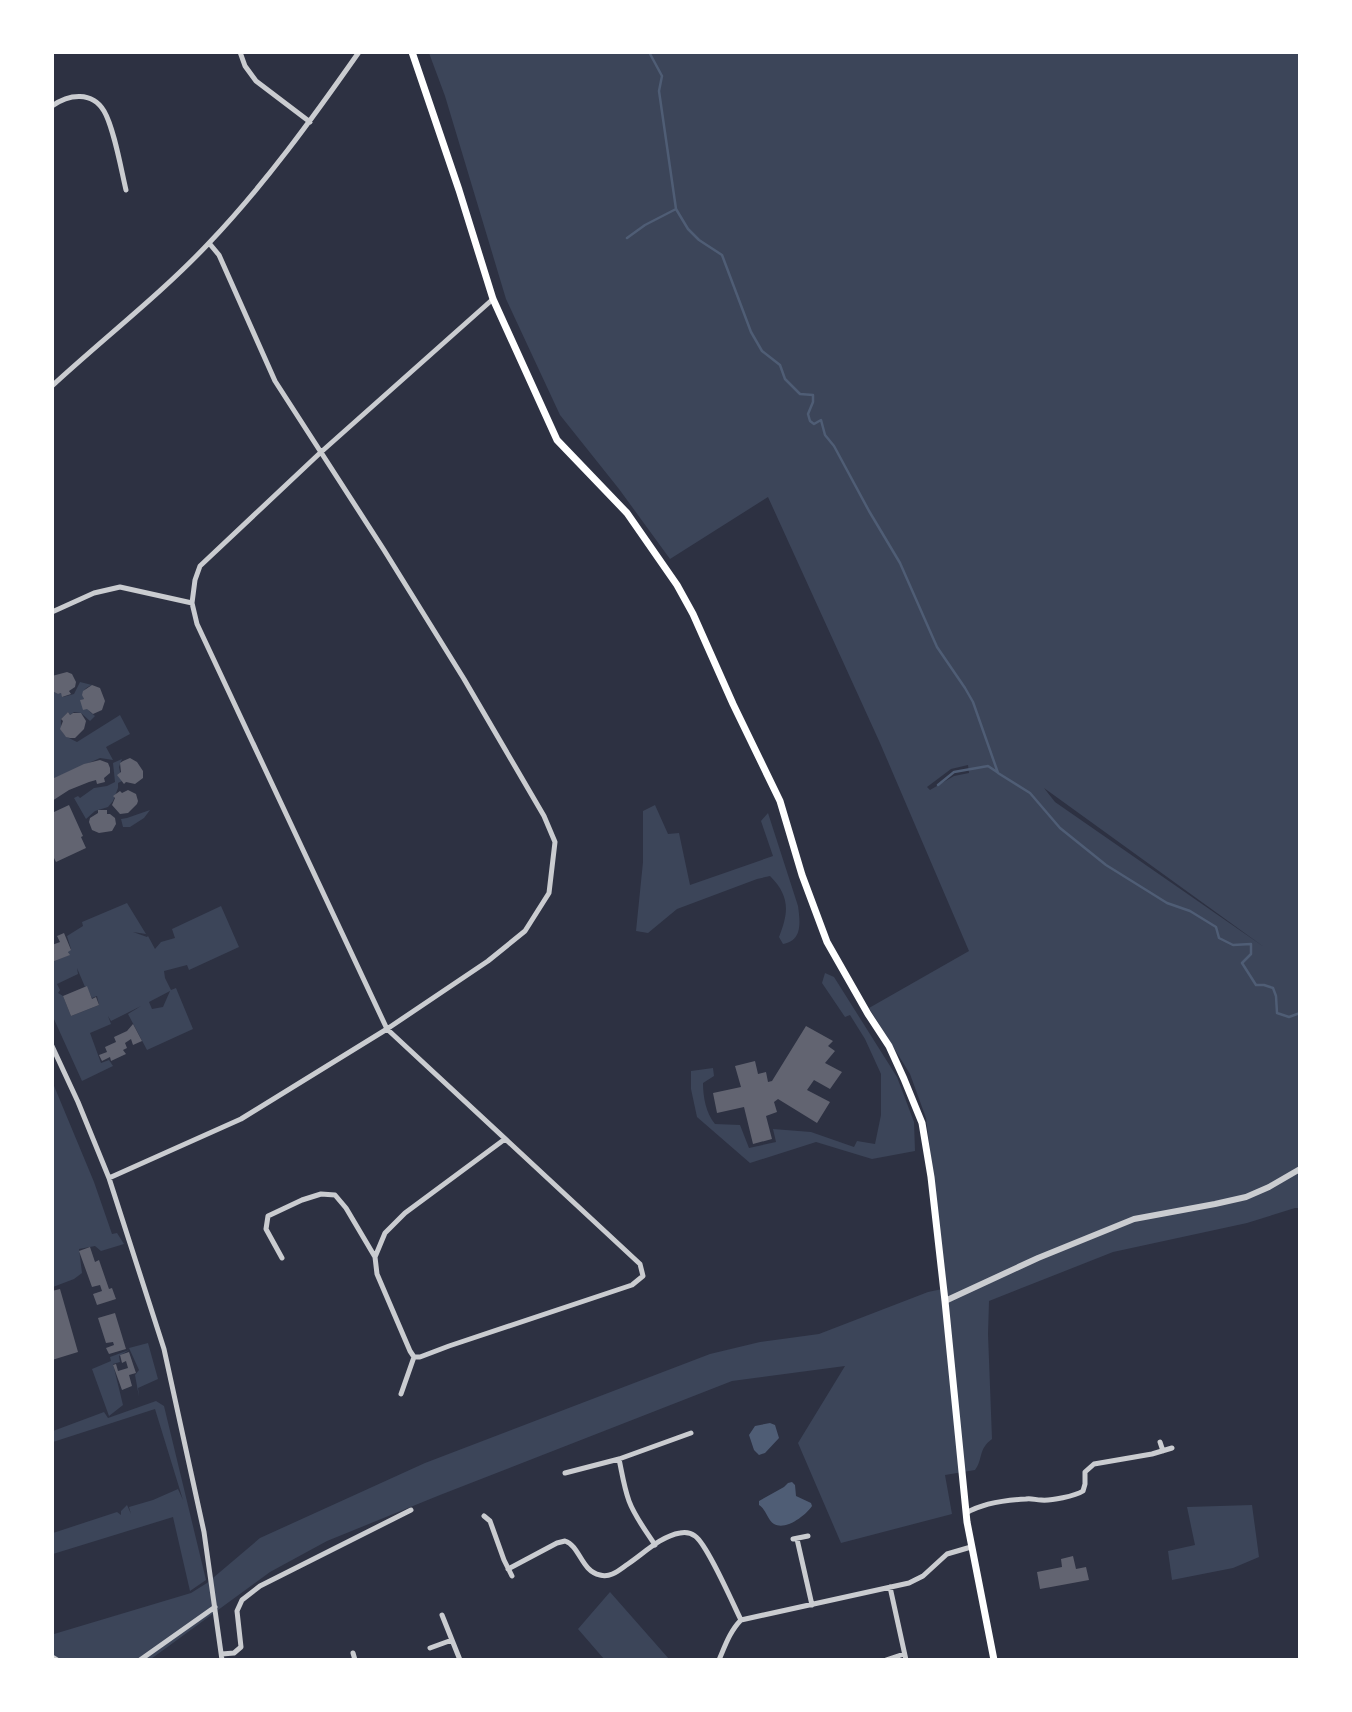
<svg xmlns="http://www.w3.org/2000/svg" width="1352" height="1712" viewBox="0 0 1352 1712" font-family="'Open Sans',sans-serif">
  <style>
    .green { fill: #3c4559; fill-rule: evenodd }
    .water { fill: #4f5d75 }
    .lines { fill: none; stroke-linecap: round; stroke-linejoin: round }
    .stream { stroke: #4f5d75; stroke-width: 2.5 }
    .building { fill: #626471 }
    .minor { stroke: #caccd0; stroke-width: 5 }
    .tertiary { stroke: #caccd0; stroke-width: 6 }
    .secondary { stroke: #fff; stroke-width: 7 }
  </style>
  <rect width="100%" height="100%" fill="#2d3142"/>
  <path class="green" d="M429 53H1299V1208H1295L1247 1223 1113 1252 989 1301 988 1334 992 1439C978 1449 983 1460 975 1470L945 1475 952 1514 841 1543 798 1443 845 1366 732 1381 440 1495 327 1541 270 1572 151 1659H53L52 1629 54 1634 191 1593 207 1583 260 1538 425 1463 710 1354 760 1342 819 1334 928 1292 947 1288 926 1118 910 1074 869 1008 969 951 880 743 768 497 670 559 619 489 560 415 506 299 445 96ZM968 765 969 773 954 776 930 790 927 787 951 769ZM1044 788 1264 947 1055 802Z
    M80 682 92 685C85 688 81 691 84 699L81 700 90 712 95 716 90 721 81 713 74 712 70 715 68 712 61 719C60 734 64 736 77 742L120 715 130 734 106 747 113 760 100 758 53 779 52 691 58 694 61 693 63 697 74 694Z
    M122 759 119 767 122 781 118 783V788L113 801 108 807 95 811 86 819 74 798 78 796 80 798 94 788 107 786 115 782 113 763Z
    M655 805 668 834 679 833 690 885 773 856 761 821 768 813 798 906C800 921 803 941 783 944L779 937C789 912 790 896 770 876L757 879 677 909 648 933 636 931 643 862V811Z
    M150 810 144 818 130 827H123L121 819 127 818Z
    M127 903 146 934 133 932 147 937 148 936 155 949 161 942 175 938 172 929 221 906 239 947 189 970 187 965 164 971 165 978 171 990 176 988 193 1029 147 1050 128 1014 141 1006 111 1021 108 1016 111 1024 90 1033 101 1063 109 1060 113 1066 82 1081 53 1017 52 962 69 955 68 951 71 949 67 936 83 926 82 922ZM77 968 85 987 86 986 92 998 97 996 99 1005 71 1016 63 996 58 993 60 990 57 984 78 974ZM170 991 163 1007 152 1009 149 1002Z
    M825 973 834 977 897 1077 914 1122 915 1151 872 1159 816 1142 750 1163 697 1117 691 1089V1071L713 1068 714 1076 703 1083C703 1097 706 1113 715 1124L740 1125 749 1148 776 1142 773 1129 811 1132 854 1147 857 1141 875 1144 881 1115V1074L865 1039 850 1015 845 1017 822 983Z
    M52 1081 94 1182 112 1234 117 1233 124 1244 101 1251 95 1246 79 1249 82 1273 74 1279 53 1287Z
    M148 1343 158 1379 138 1388 139 1397 135 1375 139 1370 129 1348Z
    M129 1350 119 1356 120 1362 113 1364 123 1405 109 1416 92 1369 111 1361 110 1357Z
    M156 1401 164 1406 206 1580 190 1591 173 1517 53 1554V1533L117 1512 121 1515V1511L127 1505 131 1514 129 1507 153 1500 178 1489 183 1500 155 1409 53 1442V1431L104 1412 108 1418Z
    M1252 1505 1259 1557 1233 1568 1172 1580 1168 1551 1195 1545 1187 1507Z
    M610 1592 669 1659H604L578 1629Z"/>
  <path class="water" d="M770 1423 775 1425 779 1438 765 1453 759 1455 754 1450 749 1435 755 1426Z
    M792 1482 795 1485 796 1496 811 1503 812 1506C806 1515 786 1531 774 1524 767 1519 766 1509 759 1505V1501L784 1487 788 1483Z"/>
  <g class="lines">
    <path class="stream" d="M649 52 662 76 659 91 676 209 688 229 699 240 722 255 751 332 762 351 780 365 785 379 800 394 813 395V402L808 414 810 421 814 424 821 420 825 435 834 446 869 511 900 563 937 647 965 688 973 702 998 773 1030 793 1060 828 1106 865 1167 903 1190 911 1216 927 1219 938 1233 945 1251 944V954L1242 963 1256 985H1264L1273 988 1276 996 1277 1013 1289 1017 1300 1013
      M627 238 645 225 676 209
      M938 785 954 772 988 766 997 772"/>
  </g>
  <path class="building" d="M67 672 72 674 76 682 75 687 69 691 71 694 62 697 61 693 58 694 52 691V676Z
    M92 685 100 688 105 701 102 710 93 714 87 709 83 710 80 700 84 699 82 695 83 691Z
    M68 712 70 715 73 713H81L86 721 84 729 75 738H70L66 737 60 729 63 721 61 719Z
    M130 758 137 762 143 771V778L135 784 126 782 124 784 117 775 121 772 120 763 123 761Z
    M100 760 108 763 110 768V773L104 778 105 782 97 784 96 780 89 782 69 790 52 801V779L84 764Z
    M128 790 136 794 138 801 137 804 128 813 120 814 112 805 115 798 113 796 120 791 122 793Z
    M69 805 83 836 81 837 86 848 56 862 52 854V810L54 812Z
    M98 810H107V814H110L115 818 116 824 112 831 99 833 92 830 89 822 90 818 98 813Z
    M64 933 71 950 68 952 70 955 52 962V945L60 942 57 936Z
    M87 986 92 999 96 997 99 1005 71 1016 63 996Z
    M133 1024 142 1041 133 1045 131 1039 125 1043 127 1048 123 1050 126 1054 111 1061 110 1057 102 1061 99 1055 107 1052 105 1047 116 1042 114 1037 127 1031Z
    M806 1026 833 1041 828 1046 835 1051 825 1063 842 1072 830 1089 814 1080 807 1090 830 1102 817 1123 778 1099 774 1102 777 1112 766 1116 772 1139 753 1144 744 1107 717 1113 713 1093 741 1087 735 1066 755 1061 758 1074 766 1072 768 1082 772 1081Z
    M90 1247 95 1262 99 1260 109 1289 112 1288 116 1299 97 1305 93 1294 102 1291 100 1285 92 1287 79 1251Z
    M60 1289 78 1352 52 1360V1291Z
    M115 1313 126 1349 109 1354 106 1348 114 1345 113 1342 106 1343 98 1318Z
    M129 1352 136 1373 129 1375 132 1386 122 1390 113 1365 116 1364 118 1371 128 1368 126 1361 122 1363 120 1355Z
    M1073 1556 1076 1569 1086 1567 1089 1580 1040 1589 1037 1572 1062 1567 1061 1559Z"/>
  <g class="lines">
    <path class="minor" d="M240 52 245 66 256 81 310 122
      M52 106C69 94 92 91 104 111 114 128 121 169 126 190
      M493 299 320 453 200 566 195 580 192 603 197 624 387 1029 640 1264 643 1276 632 1285 449 1346 420 1357H414L410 1351 377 1274 375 1257 385 1233 405 1213 505 1139
      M52 386C104 338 161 294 209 243 265 184 312 119 359 52
      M52 612 94 593 120 587 192 603
      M52 1046 78 1102 109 1178 164 1349 204 1532 222 1660
      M109 1178 241 1119 387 1029 488 961 525 931 549 893 555 842 544 816 464 679 384 550 275 381 219 255 209 243
      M282 1258 266 1229 268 1216 302 1200 321 1194 335 1195 346 1208 375 1257
      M401 1394 414 1357
      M1160 1442 1163 1451
      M619 1459C622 1473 624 1487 629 1501 635 1517 646 1531 655 1545
      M565 1473 619 1459 691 1433
      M966 1513C983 1503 1006 1500 1026 1499 1031 1498 1036 1500 1041 1500 1051 1501 1075 1496 1083 1491L1085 1484V1472L1094 1464 1152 1454 1172 1448
      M484 1516 490 1521 504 1560 512 1576
      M793 1539 808 1536
      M797 1539 812 1605
      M508 1569 557 1543 565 1541C580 1546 581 1571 600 1575 611 1578 619 1570 628 1564 643 1554 661 1536 680 1533 685 1532 691 1533 695 1536 707 1544 733 1604 741 1620
      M890 1587 906 1660
      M442 1615 460 1660
      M430 1648 452 1640
      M353 1653 355 1660
      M222 1654 234 1653 241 1647 237 1611 242 1600 260 1586 411 1510
      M52 1657 57 1660
      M140 1660 215 1607
      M719 1660C725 1646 730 1631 741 1620L909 1583 923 1576 947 1554 971 1547
      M886 1660 904 1654"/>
    <path class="tertiary" d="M945 1301 1038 1258 1134 1219 1215 1204 1246 1197 1269 1187 1300 1169"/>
    <path class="secondary" d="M412 52 459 190 493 299 557 440 627 513 677 585 693 614 733 704 780 801 802 875 827 942 868 1014 889 1046 904 1079 922 1123 931 1177 945 1301 967 1522 994 1660"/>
  </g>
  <rect width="1352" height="1712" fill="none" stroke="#ffffff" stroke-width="108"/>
</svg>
